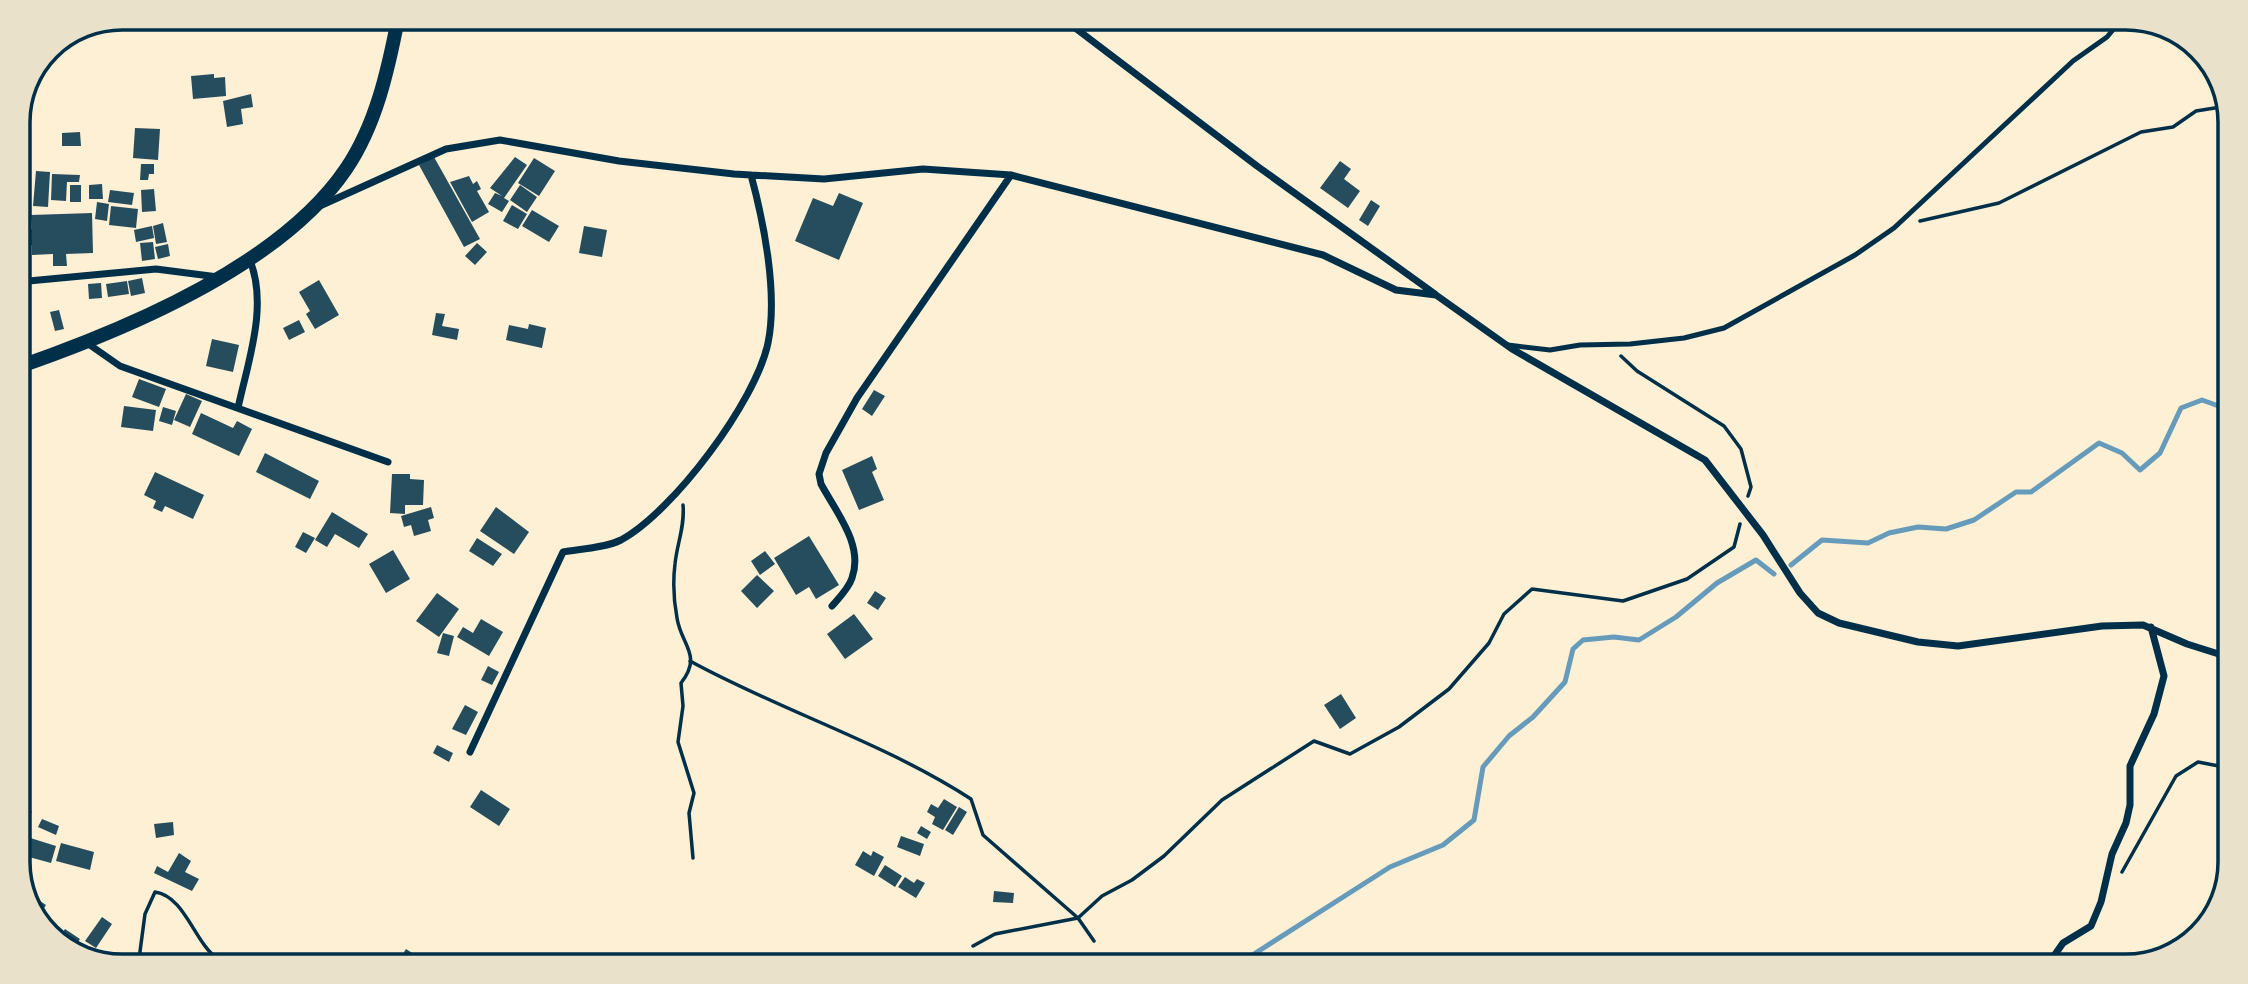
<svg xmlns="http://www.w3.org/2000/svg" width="2248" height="984" viewBox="0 0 2248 984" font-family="'IBM Plex Sans',sans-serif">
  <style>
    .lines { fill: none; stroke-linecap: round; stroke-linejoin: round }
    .stream { stroke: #669bbc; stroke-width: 5 }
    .building { fill: #264d5e }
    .path { stroke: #003049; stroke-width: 3.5 }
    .service { stroke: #003049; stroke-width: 5 }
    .minor { stroke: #003049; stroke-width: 7 }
    .secondary { stroke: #003049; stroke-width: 14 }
    .rim { fill: none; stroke: #003049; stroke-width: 3.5 }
  </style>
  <rect width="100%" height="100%" fill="#fdf0d5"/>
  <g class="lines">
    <path class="stream" d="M1791 565 1822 540 1868 543 1889 533 1918 527 1946 529 1974 520 2016 492H2031L2099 443 2122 453 2140 470 2160 453 2181 408 2202 400 2227 409
      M1240 963 1390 867 1443 845 1474 820 1483 767 1509 736 1533 717 1565 682 1573 649 1583 640 1614 637 1639 640 1676 617 1717 583 1756 560 1774 574"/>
  </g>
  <path class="building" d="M246 18H284L285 22 262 31 260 24 245 30 241 20Z
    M214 74V78L225 77 226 96 193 99 191 76Z
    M251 94 253 107 241 109 243 124 227 127 223 101Z
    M135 128 160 129 158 160 133 158Z
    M80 132 81 146H62V133Z
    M434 157 480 239 464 247 419 165Z
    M515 157 527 165 504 198 509 201 502 212 488 204 495 193 502 196 490 188Z
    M534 158 555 171 539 196 518 183Z
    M1340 161 1351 169 1344 179 1360 191 1348 208 1320 188Z
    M141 164H154V174H149L148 180H140Z
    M18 167 25 168 22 193H27L26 204 18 203Z
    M36 171 50 172 48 207 33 206Z
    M52 174 80 175 79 182H67L66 201 51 200Z
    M469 176 473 184 477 181 481 189 477 191 489 212 472 222 450 182Z
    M102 184 103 199H89V185Z
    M70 185H81V202H70Z
    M520 185 537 197 527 212 510 200Z
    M154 189 156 211 142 212 141 190Z
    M110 190 134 193 132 205 108 202Z
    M839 193 863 203 839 260 795 241 813 198 833 206Z
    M1371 200 1380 206 1368 226 1359 220Z
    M97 202 109 204 107 221 95 219Z
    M512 205 527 214 518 229 503 221Z
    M111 206 138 209 136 228 109 225Z
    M532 210 559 226 549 242 522 226Z
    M92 213 93 253 66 254 67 266H53V254L32 255V245H18V217H26L32 230 31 215Z
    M163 223 167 242 156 244 153 226Z
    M152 226 154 238 136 242 134 230Z
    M584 226 607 230 602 257 579 253Z
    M153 242 155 259 142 261 140 243Z
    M477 243 487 252 475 265 465 256Z
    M168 244 170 256 158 259 155 247Z
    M142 278 145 293 131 296 128 281Z
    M319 280 339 315 315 329 306 314 310 311 299 292Z
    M127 281 129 294 108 297 106 284Z
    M101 283 102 298 89 299 88 284Z
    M59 310 64 329 55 331 50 312Z
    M436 313 445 314 442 326 459 329 457 340 432 335Z
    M299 320 305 332 289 340 283 328Z
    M529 324 546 328 542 348 506 340 509 325 528 329Z
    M212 339 239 345 233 372 206 366Z
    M139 379 166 389 159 407 132 397Z
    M874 390 885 396 872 416 862 409Z
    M186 394 202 401 190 427 174 420Z
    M124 406 156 410 153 431 121 427Z
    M163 407 176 411 172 425 159 421Z
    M201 413 233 428 237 421 252 429 239 456 192 434Z
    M265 453 319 481 310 499 256 472Z
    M872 456 877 469 872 472 884 500 859 510 842 470Z
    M155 472 204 495 193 519 165 506 162 512 153 508 156 501 144 495Z
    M392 474H410V479L424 480 423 505H405V514L390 513Z
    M431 507 434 518 428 520 431 531 414 536 411 525 404 527 401 516Z
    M496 507 529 532 514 554 480 531Z
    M332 512 368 534 359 548 335 534 327 547 315 540Z
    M303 532 315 538 306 553 295 547Z
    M809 536 839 585 816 599 809 587 796 595 774 558Z
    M477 538 502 554 493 566 469 551Z
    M393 550 410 579 386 593 369 564Z
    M765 551 775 564 760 575 751 561Z
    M757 575 774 591 757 608 741 591Z
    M875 591 886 598 878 610 867 603Z
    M437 593 459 609 439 637 416 621Z
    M854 614 873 639 845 659 827 634Z
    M481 619 503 632 489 656 457 637 463 627 473 633Z
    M443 633 454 636 449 656 437 653Z
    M488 666 499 672 492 685 481 680Z
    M1341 694 1356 718 1340 729 1324 705Z
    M465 705 478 712 466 735 452 729Z
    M437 745 453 753 449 762 433 753Z
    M481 790 510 809 499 826 470 807Z
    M944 799 957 807 943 830 932 824 935 817 927 812 931 804 938 808Z
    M18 804 32 812 20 831 18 830Z
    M959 807 967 812 953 835 945 830Z
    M42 819 59 826 56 835 38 827Z
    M173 822 174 835 156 838 154 824Z
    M921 826 931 832 927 839 917 833Z
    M24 836 56 846 51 863 18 854Z
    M901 836 924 844 920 856 897 847Z
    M61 843 94 852 90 870 56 861Z
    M863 851 871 856 873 851 884 857 874 876 855 865Z
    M179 853 191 861 185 872 199 879 192 891 154 873 157 866 168 872Z
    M885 865 902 876 895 887 878 876Z
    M905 877 914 883 917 879 925 883 916 898 898 887Z
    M994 891 1014 893 1013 903 993 902Z
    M31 895 46 905 38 918 34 916 28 899Z
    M102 917 112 924 96 948 85 941Z
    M65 929 80 939 72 951 58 939Z
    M406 949 423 960H399Z"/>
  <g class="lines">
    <path class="path" d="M1920 221 1999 203 2141 132 2173 127 2196 111 2227 106
      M1621 356 1637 371 1724 426 1741 449 1751 487 1748 496
      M683 505C685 527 677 543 675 564 673 580 674 602 677 618 681 645 703 655 681 683L683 706 678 742 694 793 689 813 693 858
      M690 661C781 711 883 742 971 799L983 835 1078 918 1094 941
      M2122 872 2176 776 2198 762 2224 767
      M973 946 995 934 1078 918 1102 896 1132 880 1164 856 1222 800 1314 741 1350 754 1399 727 1449 689 1489 643 1504 614 1532 589 1623 601 1687 579 1734 547 1740 524
      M139 959 145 914 155 892C185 896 195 944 218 959"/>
    <path class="service" d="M1508 345 1550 350 1580 345 1630 344 1684 338 1724 328 1855 255 1894 228 2073 61 2107 37 2117 25"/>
    <path class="minor" d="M1066 21 1257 166 1435 294
      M322 205 446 149 500 140 619 161 734 174 824 179 923 169 1011 175 1323 255 1396 290 1436 295 1512 349 1705 460 1763 535 1800 593 1818 613 1839 623 1918 642 1958 646 2102 626 2143 625 2187 644 2225 656
      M18 282 156 269 218 277
      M87 343 120 366 388 462
      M238 408C248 361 269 305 249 258
      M832 606C839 598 849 588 852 578 864 545 836 512 821 484L819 474 826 453 857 398 1011 175
      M470 752 563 552C580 549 605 548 621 540 673 512 756 401 768 343 778 294 764 223 751 175
      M2223 811 2224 789
      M2047 966 2063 943 2091 926 2101 902 2112 854 2126 823 2130 805V766L2154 714 2164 676 2151 627"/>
    <path class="secondary" d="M18 367C125 330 281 265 346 169 376 125 388 70 398 19"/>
  </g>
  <path d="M0 0H2248V984H0ZM122 30H2126A92 92 0 0 1 2218 122V862A92 92 0 0 1 2126 954H122A92 92 0 0 1 30 862V122A92 92 0 0 1 122 30Z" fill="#e9e1ca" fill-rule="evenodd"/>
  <path class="rim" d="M122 30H2126A92 92 0 0 1 2218 122V862A92 92 0 0 1 2126 954H122A92 92 0 0 1 30 862V122A92 92 0 0 1 122 30Z"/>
</svg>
